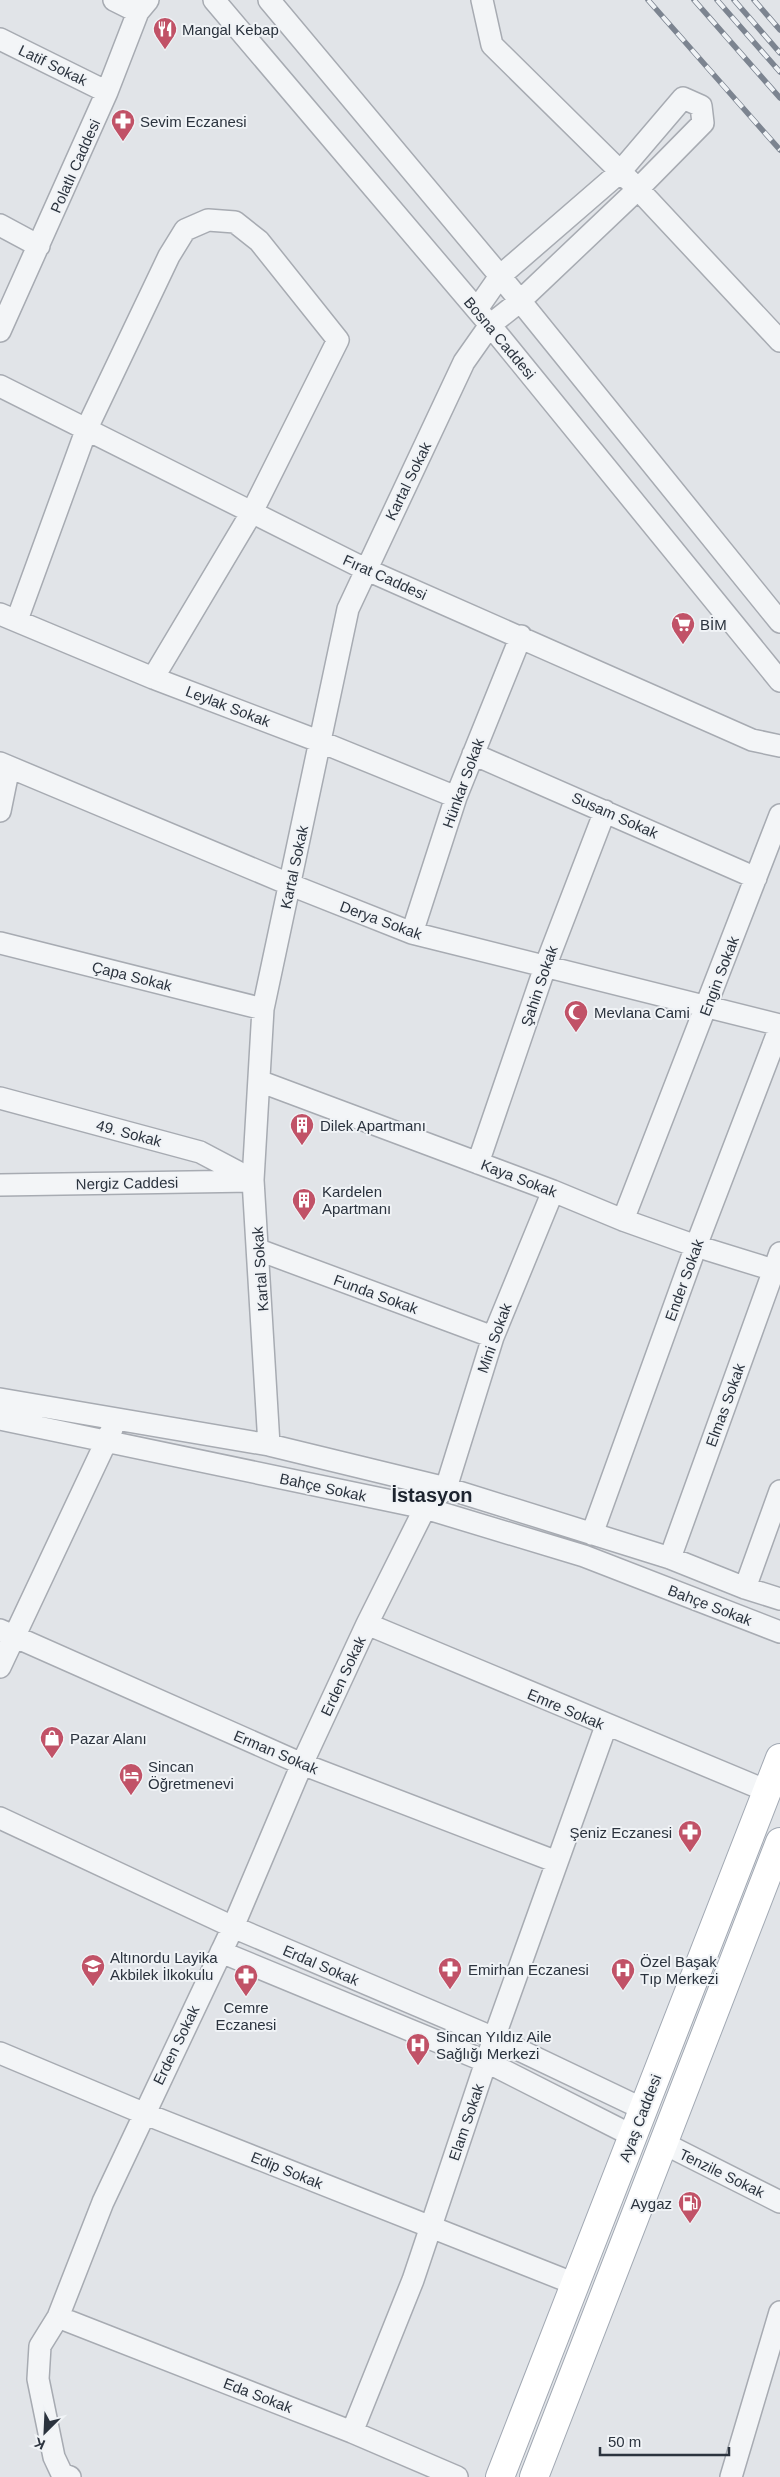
<svg xmlns="http://www.w3.org/2000/svg" width="780" height="2477" viewBox="0 0 780 2477" font-family="Helvetica,sans-serif">
  <style>
    .lines { fill: none; stroke-linecap: round; stroke-linejoin: round }
    .minor-casing { stroke: #a7abb2; stroke-width: 24 }
    .major-casing { stroke: #a2a9b3; stroke-width: 30 }
    .minor { stroke: #f3f5f7; stroke-width: 21 }
    .major { stroke: #fff; stroke-width: 28 }
    .rail-casing { stroke: #7c8490; stroke-width: 5.5 }
    .rail { stroke: #f0f3f6; stroke-width: 4; stroke-dasharray: 11; stroke-linecap: butt }
    .labels { text-anchor: middle; dominant-baseline: central; stroke-width: 4; stroke-linejoin: round; paint-order: stroke }
    .poi-label { font-size: 15px; fill: #2b333e; stroke: #f0f3f6; text-anchor: start }
    .street-label { font-size: 15px; fill: #2b333e; stroke: #f0f3f6 }
    .district-label { font-size: 20px; font-weight: bold; fill: #1d242f; stroke: #f0f3f6 }
  </style>
  <rect width="100%" height="100%" fill="#e1e4e8"/>
  <g class="lines">
    <g class="minor-casing">
      <path id="minor" d="M114 0 138 12
        M214 0 490 325 780 681
        M269 0 500 276 780 622
        M482 0 492 45 638 189 780 341
        M0 39 107 92
        M0 225 39 246
        M0 331 107 92 138 12 148 0
        M0 386 365 569 752 740 780 746
        M0 614 153 678 321 742 456 797
        M17 620 87 428 169 256 185 230 208 220 235 222 259 241 338 340 252 512 153 678
        M473 754 756 878
        M0 763 291 885 412 933 780 1025
        M0 811 9 767
        M412 933 456 797 521 636
        M0 943 263 1009
        M259 1081 553 1191 623 1220 696 1246 780 1272
        M0 1098 200 1152 253 1180
        M478 1163 545 967 605 811
        M0 1185 252 1181
        M623 1220 780 815
        M259 1250 493 1337
        M0 1399 269 1445 446 1488 670 1558 745 1588 780 1599
        M0 1419 425 1508 584 1556 780 1632
        M269 1445 253 1180 263 1009 348 609 464 362 490 325 519 302 638 189 703 123 701 106 683 98 619 173 500 276 477 309
        M592 1534 696 1246 780 1027
        M670 1558 780 1253
        M745 1588 780 1491
        M367 1624 767 1791
        M0 1630 302 1764 557 1862
        M0 1667 112 1429
        M0 1818 233 1927 494 2038 643 2109
        M221 1952 487 2062 633 2136
        M0 2053 143 2113 575 2284
        M663 2143 780 2202
        M58 2317 352 2432 457 2477
        M352 2432 413 2280 494 2038 606 1726
        M70 2477 62 2474 54 2457 38 2379 40 2346 58 2317 103 2202 233 1927 302 1764 367 1624 425 1508 446 1488 493 1337 553 1191
        M731 2477 780 2312"/>
    </g>
    <g class="major-casing">
      <path id="major" d="M500 2477 780 1758
        M534 2477 780 1842"/>
    </g>
    <use href="#minor" class="minor"/>
    <use href="#major" class="major"/>
    <g class="rail-casing">
      <path id="rail" d="M648 0 780 150
        M694 0 780 98
        M717 0 780 72
        M734 0 780 53
        M754 0 780 30"/>
    </g>
    <use href="#rail" class="rail"/>
  </g>
  <defs>
    <g id="restaurant-pin" transform="scale(1.25)"><path d="M0 17L-7.5 6A9.5 9.5 0 1 1 7.5 6Z" fill="#c15267" stroke="#f0f3f6"/><path d="M-5-6h1v4h1v-4h1v4h1v-4h1v5L-1.5 .5V6h-2V.5L-5-1ZM5-6V6H3V1.5H1.5Q1.5-4 5-6Z" fill="#fff"/></g>
    <g id="pharmacy-pin" transform="scale(1.25)"><path d="M0 17L-7.5 6A9.5 9.5 0 1 1 7.5 6Z" fill="#c15267" stroke="#f0f3f6"/><path d="M-2-6h4v4h4v4h-4v4h-4v-4h-4v-4h4Z" fill="#fff"/></g>
    <g id="supermarket-pin" transform="scale(1.25)"><path d="M0 17L-7.5 6A9.5 9.5 0 1 1 7.5 6Z" fill="#c15267" stroke="#f0f3f6"/><path d="M-6-5.5h2.5l.6 2H6L4.5 2H-2.5L-4.4-4H-6ZM-1.5 3.2a1.3 1.3 0 1 0 .1 0ZM3 3.2a1.3 1.3 0 1 0 .1 0Z" fill="#fff"/></g>
    <g id="mosque-pin" transform="scale(1.25)"><path d="M0 17L-7.5 6A9.5 9.5 0 1 1 7.5 6Z" fill="#c15267" stroke="#f0f3f6"/><path d="M3.5-4.9A6 6 0 1 0 3.5 4.9A5 5 0 1 1 3.5-4.9Z" fill="#fff"/></g>
    <g id="building-pin" transform="scale(1.25)"><path d="M0 17L-7.5 6A9.5 9.5 0 1 1 7.5 6Z" fill="#c15267" stroke="#f0f3f6"/><path d="M-4-6H4V6H1V3H-1V6H-4ZM-2.5-4.3h1.7v1.8h-1.7ZM.8-4.3h1.7v1.8H.8ZM-2.5-1h1.7V.8h-1.7ZM.8-1h1.7V.8H.8Z" fill="#fff"/></g>
    <g id="shop-pin" transform="scale(1.25)"><path d="M0 17L-7.5 6A9.5 9.5 0 1 1 7.5 6Z" fill="#c15267" stroke="#f0f3f6"/><path d="M-5-2.5h2.3a2.7 3.5 0 0 1 5.4 0H5L5.5 6h-11ZM-1.5-2.5h3a1.5 2.3 0 0 0-3 0Z" fill="#fff"/></g>
    <g id="hotel-pin" transform="scale(1.25)"><path d="M0 17L-7.5 6A9.5 9.5 0 1 1 7.5 6Z" fill="#c15267" stroke="#f0f3f6"/><path d="M-6-4.5h1.5V1H6V5H4.5V3h-9V5H-6ZM-4 0a1.8 1.8 0 1 1 3.6 0ZM.5 0V-2.5h3Q6-2.5 6 0Z" fill="#fff"/></g>
    <g id="school-pin" transform="scale(1.25)"><path d="M0 17L-7.5 6A9.5 9.5 0 1 1 7.5 6Z" fill="#c15267" stroke="#f0f3f6"/><path d="M0-5L7-2L0 1L-7-2ZM-4 1L0 2.5L4 1V4Q0 6-4 4Z" fill="#fff"/></g>
    <g id="hospital-pin" transform="scale(1.25)"><path d="M0 17L-7.5 6A9.5 9.5 0 1 1 7.5 6Z" fill="#c15267" stroke="#f0f3f6"/><path d="M-5-5h3v3.5h4V-5h3V5h-3V1.5h-4V5h-3Z" fill="#fff"/></g>
    <g id="fuel-pin" transform="scale(1.25)"><path d="M0 17L-7.5 6A9.5 9.5 0 1 1 7.5 6Z" fill="#c15267" stroke="#f0f3f6"/><path d="M-5.5-6h7V0h2V4h1.3V-2.5L3-4.5l.8-.8L6-3V5H2.5V1h-1V6h-7ZM-4.2-4.7v3.2H.2V-4.7Z" fill="#fff"/></g>
  </defs>
  <g fill-rule="evenodd">
    <use href="#restaurant-pin" x="165" y="29"/>
    <use href="#pharmacy-pin" x="123" y="121"/>
    <use href="#supermarket-pin" x="683" y="624"/>
    <use href="#mosque-pin" x="576" y="1012"/>
    <use href="#building-pin" x="302" y="1125"/>
    <use href="#building-pin" x="304" y="1200"/>
    <use href="#shop-pin" x="52" y="1738"/>
    <use href="#hotel-pin" x="131" y="1775"/>
    <use href="#pharmacy-pin" x="690" y="1832"/>
    <use href="#school-pin" x="93" y="1966"/>
    <use href="#pharmacy-pin" x="450" y="1969"/>
    <use href="#hospital-pin" x="623" y="1970"/>
    <use href="#pharmacy-pin" x="246" y="1976"/>
    <use href="#hospital-pin" x="418" y="2045"/>
    <use href="#fuel-pin" x="690" y="2203"/>
  </g>
  <g class="labels">
    <g class="poi-label">
      <text x="182" y="29">Mangal Kebap</text>
      <text x="140" y="121">Sevim Eczanesi</text>
      <text x="700" y="624">BİM</text>
      <text x="594" y="1012">Mevlana Cami</text>
      <text x="320" y="1125">Dilek Apartmanı</text>
      <text x="322" y="1191">Kardelen<tspan x="322" dy="17">Apartmanı</tspan></text>
      <text x="70" y="1738">Pazar Alanı</text>
      <text x="148" y="1766">Sincan<tspan x="148" dy="17">Öğretmenevi</tspan></text>
      <text x="672" y="1832" text-anchor="end">Şeniz Eczanesi</text>
      <text x="110" y="1957">Altınordu Layika<tspan x="110" dy="17">Akbilek İlkokulu</tspan></text>
      <text x="640" y="1961">Özel Başak<tspan x="640" dy="17">Tıp Merkezi</tspan></text>
      <text x="468" y="1969">Emirhan Eczanesi</text>
      <text x="246" y="2007" text-anchor="middle">Cemre<tspan x="246" dy="17">Eczanesi</tspan></text>
      <text x="436" y="2036">Sincan Yıldız Aile<tspan x="436" dy="17">Sağlığı Merkezi</tspan></text>
      <text x="672" y="2203" text-anchor="end">Aygaz</text>
    </g>
    <g class="street-label">
      <text transform="translate(53 65) rotate(26)">Latif Sokak</text>
      <text transform="translate(75 166) rotate(-66)">Polatlı Caddesi</text>
      <text transform="translate(500 338) rotate(50)">Bosna Caddesi</text>
      <text transform="translate(408 481) rotate(-64)">Kartal Sokak</text>
      <text transform="translate(385 577) rotate(24)">Fırat Caddesi</text>
      <text transform="translate(228 706) rotate(21)">Leylak Sokak</text>
      <text transform="translate(463 783) rotate(-70)">Hünkar Sokak</text>
      <text transform="translate(615 815) rotate(24)">Susam Sokak</text>
      <text transform="translate(294 867) rotate(-78)">Kartal Sokak</text>
      <text transform="translate(381 920) rotate(20)">Derya Sokak</text>
      <text transform="translate(132 976) rotate(14)">Çapa Sokak</text>
      <text transform="translate(719 976) rotate(-69)">Engin Sokak</text>
      <text transform="translate(539 986) rotate(-71)">Şahin Sokak</text>
      <text transform="translate(129 1133) rotate(15)">49. Sokak</text>
      <text transform="translate(519 1178) rotate(21)">Kaya Sokak</text>
      <text transform="translate(127 1183) rotate(-1)">Nergiz Caddesi</text>
      <text transform="translate(260 1269) rotate(-94)">Kartal Sokak</text>
      <text transform="translate(684 1280) rotate(-70)">Ender Sokak</text>
      <text transform="translate(376 1294) rotate(20)">Funda Sokak</text>
      <text transform="translate(494 1338) rotate(-70)">Mini Sokak</text>
      <text transform="translate(725 1405) rotate(-70)">Elmas Sokak</text>
      <text transform="translate(323 1487) rotate(12)">Bahçe Sokak</text>
      <text transform="translate(710 1605) rotate(21)">Bahçe Sokak</text>
      <text transform="translate(343 1676) rotate(-65)">Erden Sokak</text>
      <text transform="translate(566 1709) rotate(23)">Emre Sokak</text>
      <text transform="translate(276 1752) rotate(23)">Erman Sokak</text>
      <text transform="translate(321 1965) rotate(23)">Erdal Sokak</text>
      <text transform="translate(176 2045) rotate(-64)">Erden Sokak</text>
      <text transform="translate(640 2118) rotate(-69)">Ayaş Caddesi</text>
      <text transform="translate(466 2122) rotate(-71)">Elam Sokak</text>
      <text transform="translate(287 2170) rotate(22)">Edip Sokak</text>
      <text transform="translate(722 2173) rotate(26)">Tenzile Sokak</text>
      <text transform="translate(258 2395) rotate(21)">Eda Sokak</text>
    </g>
    <g class="district-label">
      <text x="432" y="1495">İstasyon</text>
    </g>
  </g>
  <g transform="translate(45 2432) rotate(204)" stroke="#f0f3f6" stroke-width="4" paint-order="stroke">
  <path d="M0-4L9 19L0 12L-9 19Z" fill="#2b333e"/>
  <text y="-8" font-size="14" font-weight="bold" text-anchor="middle" fill="#2b333e">K</text>
  </g>
  <path d="M600 2447v8h129v-8" fill="none" stroke="#2b333e" stroke-width="2.5"/>
  <text x="608" y="2447" font-size="15" fill="#2b333e" stroke="#f0f3f6" stroke-width="4" paint-order="stroke">50 m</text>
</svg>
